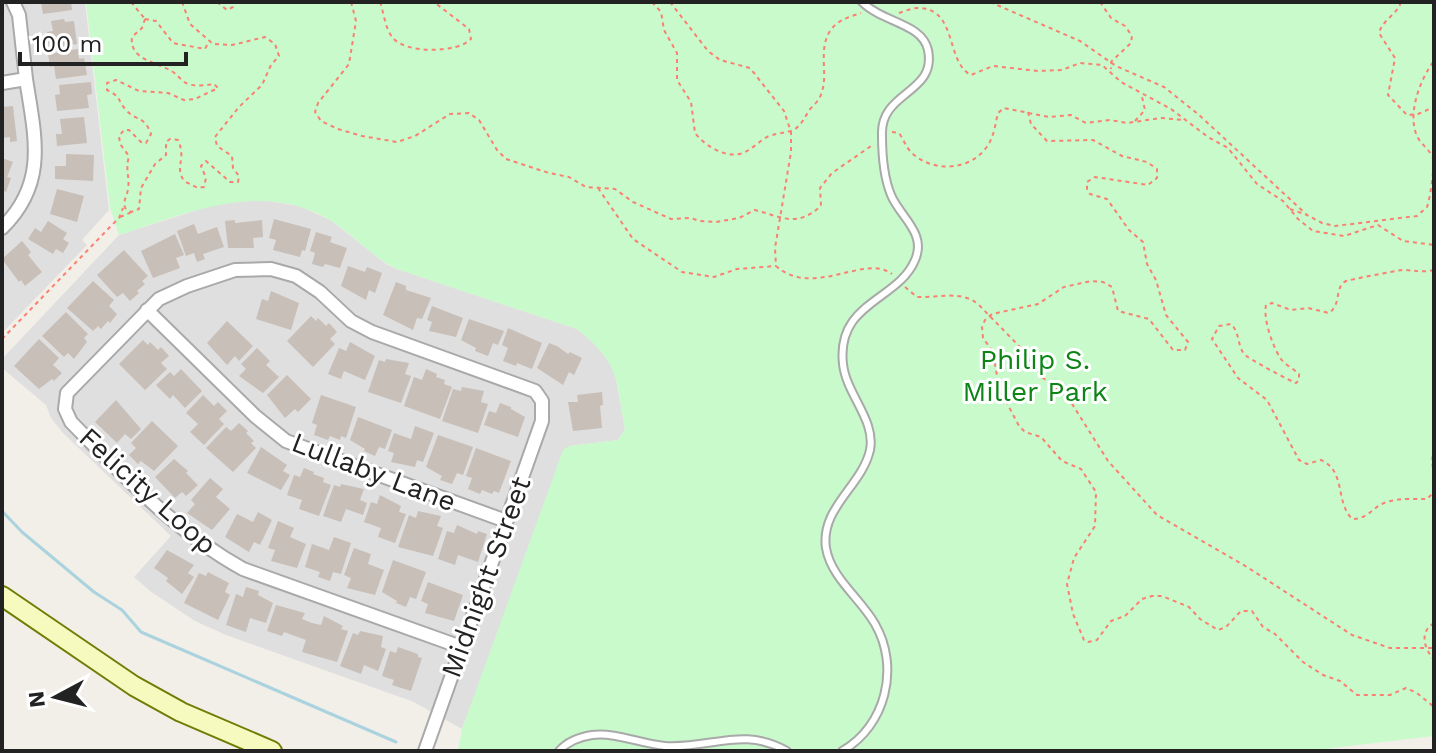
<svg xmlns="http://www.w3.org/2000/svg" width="1436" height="753" viewBox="0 0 1436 753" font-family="'Work Sans',sans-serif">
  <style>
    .residential { fill: #e0dfdf }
    .park { fill: #c8facc }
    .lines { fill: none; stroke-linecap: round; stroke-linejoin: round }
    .stream { stroke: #aad3df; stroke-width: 3 }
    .building { fill: #c7bfb8 }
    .service-casing { stroke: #a9a9a9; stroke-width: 10 }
    .minor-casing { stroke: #a9a9a9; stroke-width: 16 }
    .secondary-casing { stroke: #707d05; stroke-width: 22 }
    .path { stroke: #fa8072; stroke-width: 2; stroke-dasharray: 4 4; stroke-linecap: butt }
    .service { stroke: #fff; stroke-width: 6 }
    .minor { stroke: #fff; stroke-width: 12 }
    .secondary { stroke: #f7fabf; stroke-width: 18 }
    .labels { text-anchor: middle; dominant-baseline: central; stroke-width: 6; stroke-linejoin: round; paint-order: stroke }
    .park-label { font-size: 28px; fill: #0c8416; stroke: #fff }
    .street-label { font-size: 28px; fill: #222; stroke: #fff }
  </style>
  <rect width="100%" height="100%" fill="#f2efe9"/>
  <path class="residential" d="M2 2H85L109 210 82 240 87 245 2 333Z
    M243 200 269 201 300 206 332 221 386 264 397 269 577 329 598 346 614 368 625 429 618 440 569 446 462 729 414 702 226 635 195 621 150 591 134 577 171 536 63 433 51 418 46 405 2 368V359L119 235 213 205Z"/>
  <path class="park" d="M86 2H1434V736L1307 751H458L462 729 563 450 569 446 618 440 625 429C616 378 620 364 577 329L397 269C373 258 355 236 333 222 265 178 187 213 119 235L110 208Z"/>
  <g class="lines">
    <path class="stream" d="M2 511 22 532 94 592 122 610 141 632 396 742"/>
  </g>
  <path class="building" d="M41 2H71L72 10 43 14Z
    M64 19 65 22 74 21 77 44 49 48 47 32 53 31 51 21Z
    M78 49 79 59 84 58 87 75 56 79 54 66 50 67 48 54Z
    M91 82 92 94 87 95 89 108 57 111 55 95 60 94 59 85Z
    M13 106 17 141 10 142V137L2 138V107Z
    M84 117 87 143 57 146 56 134H62L60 119Z
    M66 154 94 155 93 181 55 179V166H66Z
    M2 158 13 162 7 177 11 178 6 192 2 190Z
    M57 189 84 196 77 222 50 214Z
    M274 219 311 229 305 251 302 250 300 257 273 250 276 240 269 238Z
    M235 220V223L262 220 263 237 253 238 254 248H228L225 221Z
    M48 221 67 233 63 239 69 243 63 253 56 249 53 254 28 239 35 228 41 232Z
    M194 224 198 234 217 227 224 247 203 254 205 259 197 262 194 253 186 256 177 231Z
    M316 232 332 237 330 242 347 248 340 268 325 264 323 267 312 264 315 253 310 251Z
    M175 234 184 255 176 258 180 268 153 278 141 251Z
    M22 241 31 252 28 255 42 272 25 286 21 280 19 282 2 259Z
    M124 250 148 276 142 281 145 284 137 291 139 293 130 301 123 293 117 297 97 275Z
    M348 266 365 272 367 267 382 273 375 293 369 290 366 300 341 286Z
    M93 281 114 300 109 306 117 314 110 323 108 321 101 329 98 326 93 331 67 308Z
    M396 282 406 286V290L431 298 422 319 417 318 413 330 383 315Z
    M271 291 299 303 291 330 256 319 262 299 268 301Z
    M432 306 463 318 456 337 429 331 432 322 427 320Z
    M66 312 88 334 84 338 87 342 74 359 68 353 64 357 42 336Z
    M311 316 316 321 318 318 326 326 329 323 337 332 330 339 335 344 313 367 287 341Z
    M469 319 504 331 498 345 493 343 488 356 475 351 476 348 461 340Z
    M227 321 253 346 239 361 235 356 227 365 207 343Z
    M508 328 542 343 532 369 517 363 516 366 503 361 508 348 502 345Z
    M39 339 59 358 53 365 62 373 54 381 52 379 39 389 14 366Z
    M143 340 148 345 150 342 158 350 161 347 169 356 161 363 167 369 145 390 119 364Z
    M350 342 375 356 365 380 344 371 341 379 328 374 339 348 346 351Z
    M549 343 557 346 568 354 570 352 582 358 574 375 569 372 563 385 537 368Z
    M257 348 270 361 266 365 279 377 263 393 239 376 246 369 241 364Z
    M386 359 409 363 405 374 411 376 401 403 368 392 379 360 385 362Z
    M181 369 202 391 185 408 173 395 170 399 156 385 170 372 174 376Z
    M426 369 437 374 436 377 445 380 444 384 452 387 440 419 404 406 414 377 422 380Z
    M287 375 311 399 298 412 295 409 285 418 267 395Z
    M462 387 484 391 481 402 488 404 478 433 442 421 453 389 461 391Z
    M602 392 603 405 600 406 602 428 573 431 568 402H578L577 395Z
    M203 395 214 406 218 402 227 411 219 419 224 424 204 445 190 432 198 424 186 413Z
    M321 395 356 407 346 438 341 436 340 440 330 436 328 440 314 435 317 425 312 423Z
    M116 400 141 429 131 439 125 434 117 443 95 422Z
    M500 403 511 407V409L525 417 518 437 484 425 489 411 496 413Z
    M358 417 392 430 385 449 379 447 375 456 364 451 365 449 350 440Z
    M152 421 178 446 154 471 141 461 138 464 129 455 136 448 131 443Z
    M239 423 248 431 246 433 254 441 251 443 256 448 233 472 206 448 226 427 231 431Z
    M415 426 434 433 423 462 417 460 415 467 391 462 394 453 388 451 394 433 411 439Z
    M438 435 473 447 463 475 457 473 452 484 440 480 442 476 426 467Z
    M261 447 287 465 283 471 290 475 281 490 247 473Z
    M476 448 511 461 499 493 494 491 492 494 482 490 480 494 468 489 472 478 466 476Z
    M174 459 188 471 186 473 198 485 186 496 182 492 175 498 155 477Z
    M304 468 314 472 313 474 324 478 323 482 331 485 319 516 299 509 302 500 287 495 294 475 300 477Z
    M210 478 223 489 216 497 230 509 212 530 187 513 195 504 191 500Z
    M341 484 364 489 360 500 367 503 363 515 346 509 341 522 323 516 334 485 340 487Z
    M380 495 401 506 399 512 406 514 395 543 378 537 381 528 364 522 371 502 377 504Z
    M418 511 441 516 437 526 443 528 433 556 398 547 409 515 416 518Z
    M258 512 272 520 260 545 254 542 249 552 225 537 237 514 253 522Z
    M278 521 294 528 290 537 306 544 297 568 271 561 275 550 268 548Z
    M457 525 477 534 478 531 487 534 478 562 458 555 455 565 438 559 447 531 454 533Z
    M334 537 351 543 341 574 333 572 330 581 318 577 320 572 305 567 312 544 329 550Z
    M354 548 371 554 368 564 384 570 375 595 347 588 351 578 344 575Z
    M167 550 194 565 188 573 194 577 182 594 166 581 168 578 154 568Z
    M393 560 426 572 416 599 410 597 406 607 396 603 397 601 382 592Z
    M208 572 229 583 225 592 230 595 218 620 184 603 199 573 206 576Z
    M428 582 463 595 454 621 425 613 428 604 421 601Z
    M246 587 259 591 258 595 273 603 266 623 250 618 246 632 226 625 236 594 243 597Z
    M276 605 305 613 302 619 312 623 321 625 324 616 343 626 341 629 348 631 337 662 302 652 306 640 284 632 282 636 267 631Z
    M360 631 383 636 381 647 386 649 378 671 364 665 361 674 340 666 353 633 358 635Z
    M398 647 418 654V657L422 658 411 691 392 685 394 680 382 676 390 651 396 653Z"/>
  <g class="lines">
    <g class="service-casing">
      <path id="service" d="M559 751C567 742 579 737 592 735 616 732 641 744 665 746 711 749 743 726 787 751
        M842 751C886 726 900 667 875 624 861 599 831 578 826 548 820 508 862 486 870 450 876 420 846 394 843 364 836 302 898 301 915 260 927 233 900 217 891 195 884 178 882 154 882 135 880 91 937 94 928 50 922 23 883 23 862 2"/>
    </g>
    <g class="minor-casing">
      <path id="minor" d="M13 2 19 15 26 79
        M2 83 26 79C35 137 48 183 2 228
        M147 310 255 416 286 441 506 521
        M425 751 542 421V401L535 391 372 332 351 321 320 292 296 276 271 269 235 270 187 286 159 299 67 393 65 409 71 422C124 476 176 532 243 569L461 647"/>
    </g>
    <g class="secondary-casing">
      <path id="secondary" d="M2 596 134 686 181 712 272 751"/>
    </g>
    <path class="path" d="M131 2 145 19
      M217 2 227 10 233 7 235 2
      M351 2 356 21 349 64 318 103 315 112 321 121 338 129 362 136 397 142 415 136 450 114 469 113 479 120 497 150 506 159 549 173 569 177 586 187 615 189 633 202 671 219 691 218 699 221 716 222 739 218 755 210C782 217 796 228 821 206L820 188 832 173 874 144
      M380 2C384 13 385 29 393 38 406 54 458 53 471 39L469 29 434 2
      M652 2 661 12 664 30 677 53V80L691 102 695 133C705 146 726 159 743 153 753 149 760 140 769 136 792 129 795 136 808 112 811 107 817 103 820 97 830 76 817 52 830 31 837 20 849 17 861 13
      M670 2 708 51 720 60 750 68 784 111 791 132V152L775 248 776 266C813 299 865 253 892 274
      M990 2 1080 41 1116 66 1164 87 1198 114 1307 215 1322 223 1335 226 1417 216 1427 207C1430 199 1435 166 1433 158 1430 150 1422 145 1418 138 1406 116 1420 79 1434 61
      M1100 2 1111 18 1125 26 1132 36 1131 43 1111 62V69
      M1401 2C1397 15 1383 19 1379 33L1395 58 1388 95 1407 115 1418 114 1434 107
      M899 13C905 11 912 8 918 8 958 8 945 62 971 75L993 66 1038 71 1062 70 1080 63 1102 65 1121 82 1171 109 1208 137 1228 148 1257 184 1283 201 1298 219 1313 231 1344 236 1378 225 1403 241 1434 245
      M145 19 142 28 132 37C129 61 159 62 173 72 179 76 181 81 188 84 197 87 206 85 214 84L218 88 195 99 184 100 168 93 139 91 116 80 107 83V90C122 97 117 100 126 110 137 122 144 115 151 134L146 143 141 142 129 130H124L119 136 120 144 129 156C125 171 130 177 128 189 127 197 123 199 125 208L131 212 139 209 141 188 155 164 166 155V142L170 139 178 140C187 161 174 165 184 181L198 188 204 187 206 178 201 166 206 161 230 182H238L239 176 233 168 232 156 217 146 215 137 239 107 262 85 271 65 279 56 275 44 265 37 232 45 213 44 190 24 182 2
      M145 19 156 21 173 43 205 49 208 43
      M1028 112 1031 124 1047 141 1093 140 1122 156 1147 162 1157 169V178L1148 185 1095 177 1087 182V190L1090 194 1107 199 1129 230 1143 242 1147 264 1156 280 1166 315 1188 342 1185 350H1173L1149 319 1118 311 1112 287 1103 282 1091 281 1064 287 1038 304 992 314 985 320 982 327 983 338 993 352 999 388 1019 426 1025 432 1041 437 1062 461 1081 469 1096 492 1095 526 1074 558 1067 584 1073 614 1084 640 1088 642 1097 640 1111 621 1125 616 1142 599 1152 596H1162L1189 607 1200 619 1218 630 1226 627 1241 611H1252L1263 627 1275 634 1303 662 1323 675 1340 681 1357 695H1390L1406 688 1417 693 1434 707
      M1135 121 1145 110 1142 97
      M892 132 899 133C904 140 906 148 913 154 933 172 969 171 986 148 994 138 995 125 998 113L1004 108 1049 117 1071 115 1086 123 1110 120 1127 123 1161 118 1183 120
      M598 188 633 239 682 272 714 277 737 269 776 266
      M1290 209 1307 215
      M120 217 132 212
      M1434 270C1422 273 1414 270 1403 270 1398 270 1349 280 1346 281 1334 287 1342 304 1329 313L1308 308 1291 310 1272 303 1266 305C1263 318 1272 344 1279 356 1283 364 1293 368 1299 374V380L1296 383C1292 382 1247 358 1244 354 1237 344 1240 333 1231 324L1219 326 1212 339 1238 378 1267 400 1299 460 1307 464 1321 460C1346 471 1335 501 1352 519 1369 519 1373 506 1387 502 1399 498 1414 499 1427 499L1434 492
      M905 287 917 297C938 298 960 290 978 304L1019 346 1042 377 1069 399 1108 461 1157 515 1247 567 1352 635 1390 648H1434
      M2 339 109 228 119 218 123 208
      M1434 448 1432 461 1434 475
      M1434 623C1419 632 1424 648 1434 660"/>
    <use href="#service" class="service"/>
    <use href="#minor" class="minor"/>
    <use href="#secondary" class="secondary"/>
  </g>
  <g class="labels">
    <g class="park-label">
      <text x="1035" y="359">Philip S.<tspan x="1035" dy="32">Miller Park</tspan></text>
    </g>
    <g class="street-label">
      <text transform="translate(374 472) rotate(21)">Lullaby Lane</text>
      <text transform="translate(148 491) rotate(42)">Felicity Loop</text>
      <text transform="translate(486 577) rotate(-70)">Midnight Street</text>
    </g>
  </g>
  <rect width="1436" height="753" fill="none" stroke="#222222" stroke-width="8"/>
  <g transform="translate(56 697) rotate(263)" stroke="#ffffff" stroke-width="6" paint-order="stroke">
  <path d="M0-6L14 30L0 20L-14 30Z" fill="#222222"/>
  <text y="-12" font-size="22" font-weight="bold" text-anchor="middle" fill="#222222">N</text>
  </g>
  <path d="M20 52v12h166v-12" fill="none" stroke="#222222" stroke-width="4"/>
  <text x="32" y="52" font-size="24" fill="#222222" stroke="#ffffff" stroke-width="6" paint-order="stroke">100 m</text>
</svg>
